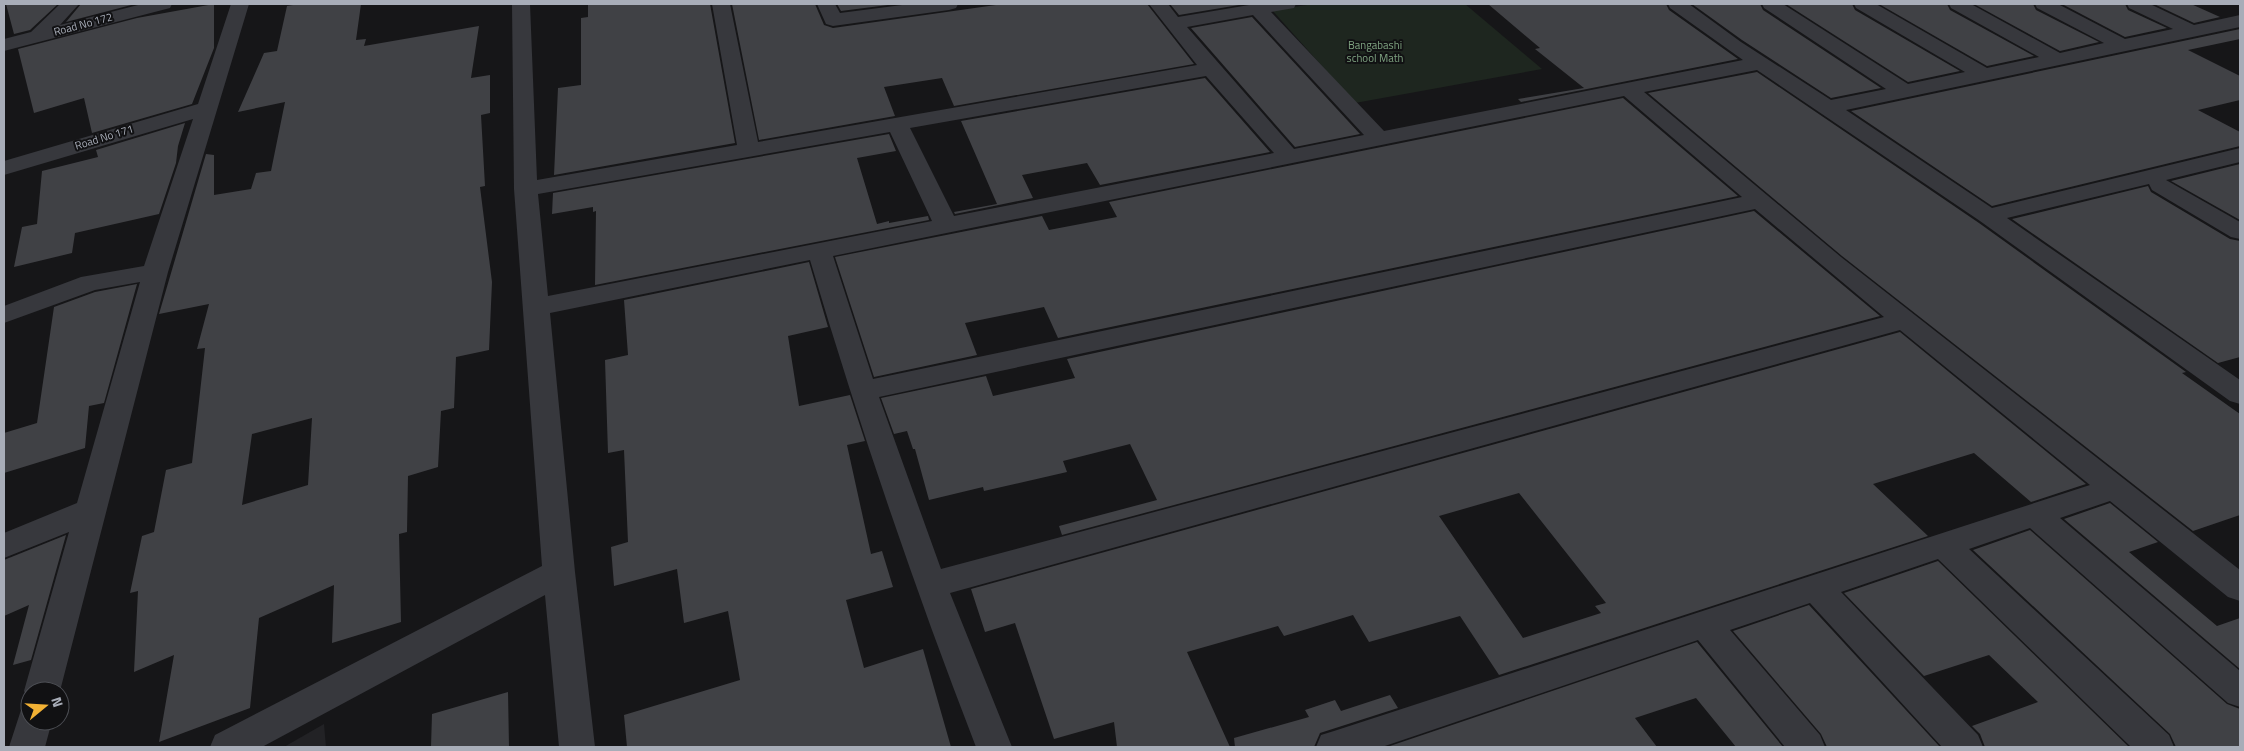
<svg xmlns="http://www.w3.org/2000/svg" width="2244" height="751" viewBox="0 0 2244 751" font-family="'Titillium Web',sans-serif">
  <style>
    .built { fill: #222225 }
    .green { fill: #1e261f }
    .building { fill: #404145; fill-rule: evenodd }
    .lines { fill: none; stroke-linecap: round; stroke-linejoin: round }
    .minor { fill: #37383d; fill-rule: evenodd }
    .labels { text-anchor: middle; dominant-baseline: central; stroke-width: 4; stroke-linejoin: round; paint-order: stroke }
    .far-street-label { font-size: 11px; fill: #a8adb8; stroke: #111113 }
    .far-park-label { font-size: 11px; fill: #7fa381; stroke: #111113 }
  </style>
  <rect width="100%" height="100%" fill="#161618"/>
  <path class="built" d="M324 724 326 747H284Z"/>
  <path class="green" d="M1314 4H1465L1542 69 1355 103 1272 10Z"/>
  <path class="building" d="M6 4H58L30 30 14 34Z
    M81 4H135L66 22Z
    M214 4V48L192 104 92 133 84 98 34 113 18 49 137 18Z
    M299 4H361L356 40 366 39 364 46 479 26 471 78 490 75V113L481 115 485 186 480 187 492 282 489 350 456 357 454 408 441 411 438 467 408 476 407 532 399 534 401 622 332 643 334 585 259 618 250 708 159 742 174 655 134 672 138 591 130 593 142 536 154 532 166 470 192 463 205 348 197 349 209 304 159 314 206 154 214 155V195L251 189 256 173 271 171 285 102 238 112 264 53 277 51 287 6ZM312 418 308 485 242 505 252 434Z
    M588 4H710L735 143 554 175 558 88 581 85V18L588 17Z
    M732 4H815L824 25 833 28 1003 4H1147L1194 64 954 106 942 78 884 87 895 116 759 140Z
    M837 4H887L888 5 841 11Z
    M1170 4H1245L1179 15Z
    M1488 4H1666L1669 10 1738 59 1521 102 1518 99 1584 88 1535 49 1540 48Z
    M1692 4H1760L1763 10 1881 88 1831 98 1742 40Z
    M1786 4H1852L1855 10 1960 71 1908 82Z
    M1879 4H1947L1950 10 2034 56 1987 66Z
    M1974 4H2033L2036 10 2099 42 2060 51Z
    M2062 4H2125L2128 10 2167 28 2125 37Z
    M2154 4H2191L2220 17 2194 23Z
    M1252 17 1360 134 1295 147 1191 28Z
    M2240 29V39L2188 50 2240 76V100L2198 110 2240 132V146L1992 206 1851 111Z
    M1757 72 1979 223 2186 372 2182 373 2240 414V515L2193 531 1842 256 1648 93Z
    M1205 78 1270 152 1100 185 1087 163 1022 175 1033 198 955 214 954 212 997 204 961 121Z
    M1623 98 1738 196 1058 338 1044 307 965 323 977 355 874 377 835 257 1042 216 1049 230 1117 217 1109 202Z
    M185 123 178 146 176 163 159 214 75 233 72 253 14 267 22 227 37 224 42 171 98 157 96 150Z
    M889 134 896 151 857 158 877 224 889 221V223L928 216 929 220 595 285 596 211 593 212V207L552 214 553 193Z
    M2240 164V220L2171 181Z
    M2148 186 2151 192 2230 239 2240 241V357L2218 363 2012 219Z
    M1754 211 1880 316 1062 535 1059 526 1157 500 1130 444 1063 461 1067 472 984 491 983 487 929 500 915 449H913L907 431 894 434 881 398 986 376 993 396 1075 378 1067 359Z
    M809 262 828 327 788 336 799 406 850 395 865 441 847 445 871 554 882 551 893 587 846 600 864 668 923 649 951 747H627L624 715 740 680 728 611 684 623 677 569 614 586 611 547 628 542 624 450 608 453 605 360 628 355 624 300Z
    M137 284 104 403 89 406 85 448 4 473V433L37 423 54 307 95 292Z
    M1900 332 2086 484 2031 502 1974 453 1873 484 1928 536 1499 675 1460 616 1369 642 1353 615 1284 636 1278 626 1187 652 1230 747H1117L1114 722 1054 739 1015 623 985 632 971 589ZM1519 493 1606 603 1595 606 1601 613 1523 638 1439 516Z
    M2110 503 2158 542 2129 552 2217 626 2240 618V669L2064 519Z
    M2030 530 2227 704 2240 709V747H2176L2170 734 1973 550Z
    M66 535 31 660 13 665 29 605 4 616V560Z
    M1938 561 2129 747H1985L1980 734 1972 726 2038 702 1989 655 1924 676 1844 593Z
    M1809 605 1940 747H1827L1821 734 1733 631Z
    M1697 642 1783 747H1736L1696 698 1635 718 1657 747H1387Z
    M508 692 509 747H431L432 714Z
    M1390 695 1398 708 1320 733 1314 747H1235L1234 738 1309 717 1305 710 1335 700 1341 711Z"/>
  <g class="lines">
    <path class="minor" d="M60 4H79L60 25 142 4H172L170 8 4 51V39L31 32Z
      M231 4H249L168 272 60 691H30V702L24 691 69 532 4 558V533L77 503 140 282 95 290 4 323V306L81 277 144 266 193 119 4 175V161L198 104Z
      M512 4H530L537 180 737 145 712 4H730L758 142 1197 65 1149 4H1168L1178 17 1255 4H1296L1294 8 1271 12 1384 131 1743 60 1670 8 1668 4H1689L1741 42 1831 100 1886 89 1764 8 1762 4H1783L1908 84 1965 72 1856 8 1854 4H1876L1987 68 2039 57 1951 8 1949 4H1971L2060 53 2104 43 2037 8 2035 4H2058L2125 39 2173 29 2129 8 2127 4H2150L2194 25 2240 15V27L1846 110 1992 208 2240 148V162L2166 180 2240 222V239L2231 237 2152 190 2149 184 2007 218 2240 380V404L2230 401 1980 221 1757 70 1644 92 1841 257 2240 570V601L2228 597 2110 501 2060 518 2240 671V707L2228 703 2030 528 1969 549 2169 735 2174 747H2131L1938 559 1841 592 1978 735 1983 747H1942L1810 603 1730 630 1820 735 1825 747H1785L1698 640 1382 747H1316L1321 735 1334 731 2090 485 1900 330 950 593 1012 747H976C914 587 859 425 810 260L550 313 575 572 595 747H559L545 595 262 747H210L215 735 542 566 514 189ZM1253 15 1364 135 1294 149 1187 27ZM1206 76 1274 153 954 216 910 128ZM1624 96 1742 197 873 379 833 256ZM890 132 932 221 548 296 538 194ZM1755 209 1884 317 941 569 879 397Z
      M817 4H835L840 13 910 4H958L956 8 949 10 833 26 826 24Z
      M30 707V721H52L45 747H9L21 710Z"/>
  </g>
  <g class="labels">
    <g class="far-street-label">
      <text transform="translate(83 24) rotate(-15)">Road No 172</text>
      <text transform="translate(104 137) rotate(-17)">Road No 171</text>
    </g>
    <g class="far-park-label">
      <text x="1375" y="45">Bangabashi<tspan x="1375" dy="13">school Math</tspan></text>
    </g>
  </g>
  <rect width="2244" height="751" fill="none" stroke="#a8adb8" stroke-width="10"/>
  <g transform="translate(45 706) rotate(72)"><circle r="24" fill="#111113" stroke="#4d4f55"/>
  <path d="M0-4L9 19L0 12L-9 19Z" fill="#f2b134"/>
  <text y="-8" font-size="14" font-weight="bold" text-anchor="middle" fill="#a8adb8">N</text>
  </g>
</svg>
